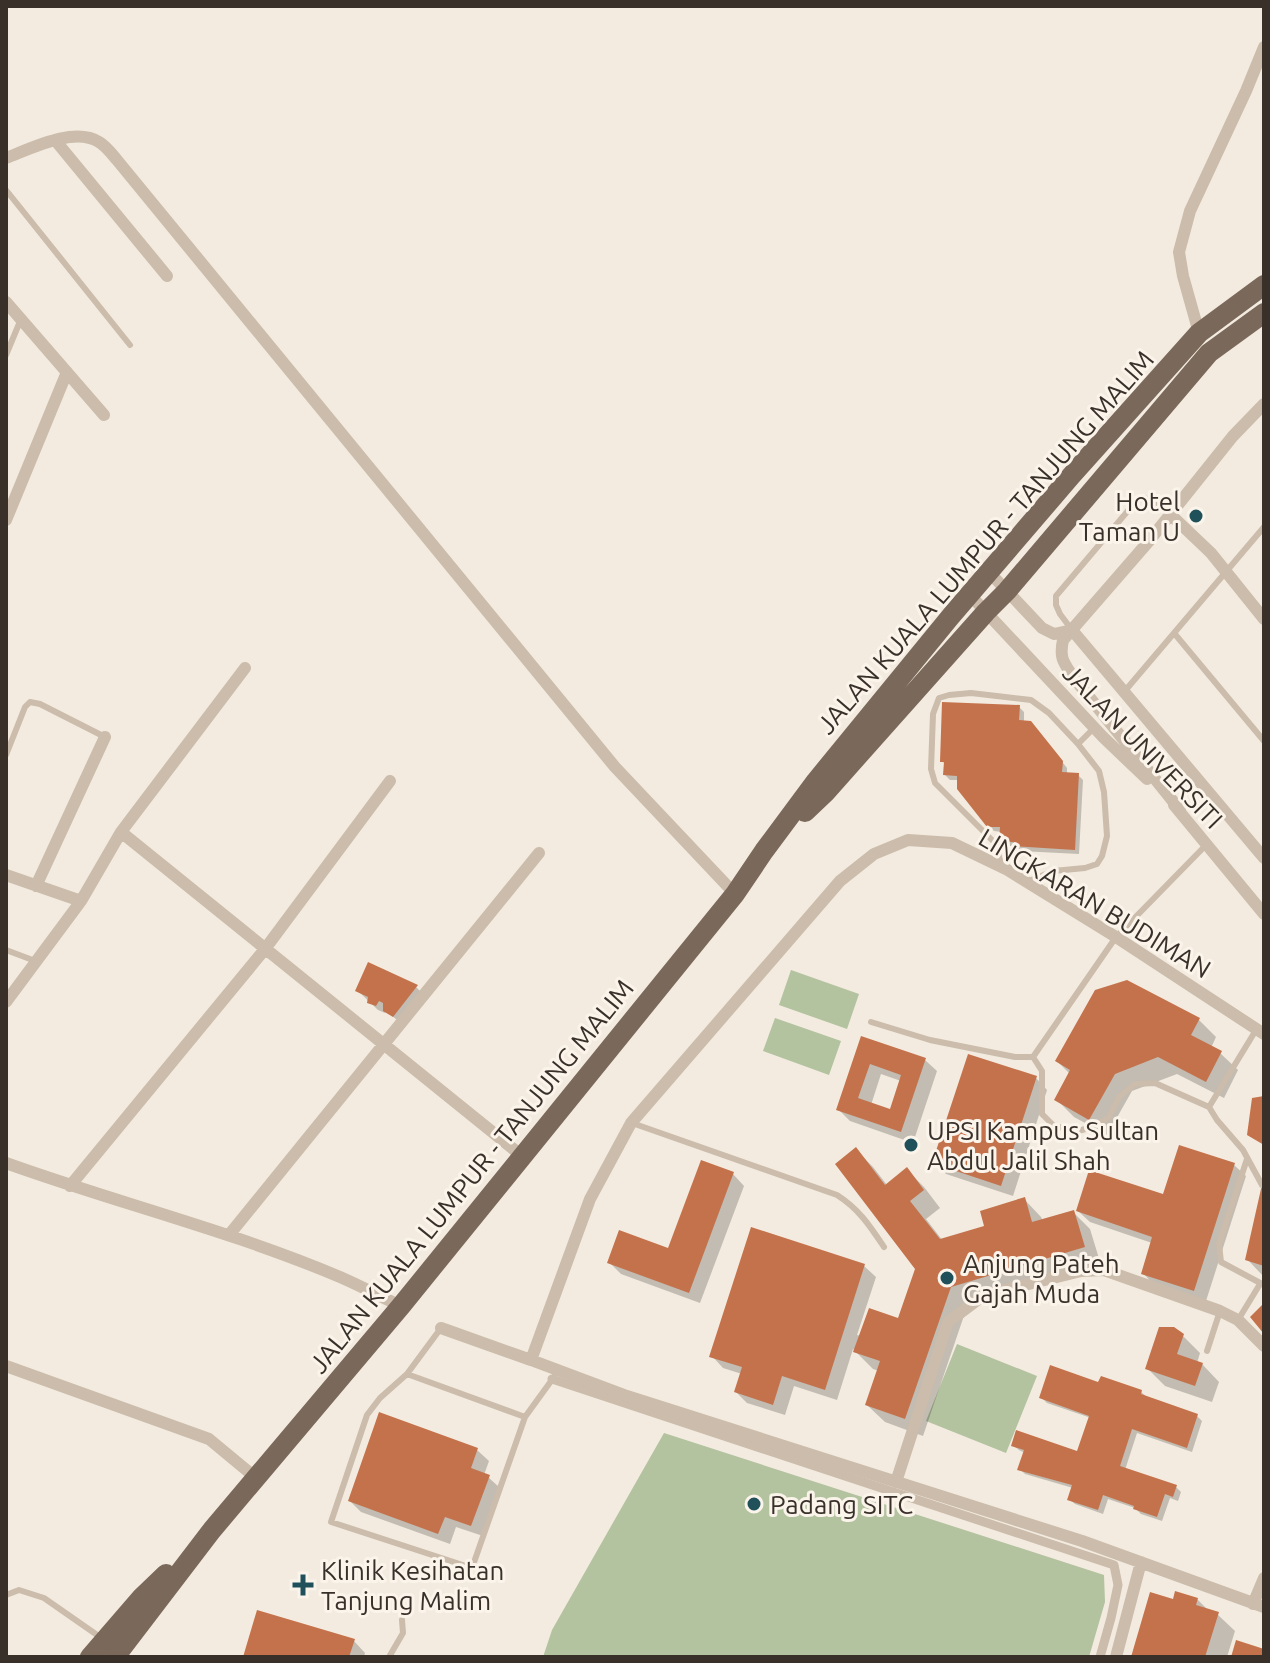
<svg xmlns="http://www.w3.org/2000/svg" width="1270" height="1663" viewBox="0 0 1270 1663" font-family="Ubuntu,sans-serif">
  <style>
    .green { fill: #b3c29f }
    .shadow { fill: #0003; fill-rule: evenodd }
    .building { fill: #c4724b; fill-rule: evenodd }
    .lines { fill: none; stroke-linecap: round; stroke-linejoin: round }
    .service { stroke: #cbbcab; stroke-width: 6 }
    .pedestrian { stroke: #cbbcab; stroke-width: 9 }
    .minor { stroke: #cbbcab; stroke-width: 12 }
    .primary { stroke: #7a685b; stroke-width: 20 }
    .poi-dot { fill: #20515a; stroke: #faf4eb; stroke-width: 3 }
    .labels { text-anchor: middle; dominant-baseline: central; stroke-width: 6; stroke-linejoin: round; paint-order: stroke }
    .poi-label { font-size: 26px; fill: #39302a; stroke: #faf4eb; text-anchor: start }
    .street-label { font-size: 26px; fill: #39302a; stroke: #faf4eb }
  </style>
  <rect width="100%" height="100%" fill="#f3ebdf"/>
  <path class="green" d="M791 970 859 994 847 1029 779 1005Z
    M775 1018 841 1041 829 1075 763 1051Z
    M957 1344 1037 1376 1006 1453 926 1421Z
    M664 1433 1104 1575 1105 1602 1089 1657H543L552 1630Z"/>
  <path class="shadow" d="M1019 707 1024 712V722L1036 729 1067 768V775H1078L1083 780 1079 854 1020 851 1016 846H1007L1002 840V832L994 831 988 825 959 780H950L945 775 946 765 942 761Z
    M416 987 424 995 402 1024 386 1011 385 1013 378 1010 358 991Z
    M1199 1020 1216 1037 1211 1048 1220 1053 1238 1070 1224 1098 1177 1074 1132 1091 1107 1135 1074 1117 1056 1099 1070 1074 1057 1061Z
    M862 1038 925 1060 937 1071 913 1143 850 1121 838 1109ZM881 1074 901 1081 892 1111 871 1105Z
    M1036 1078 1047 1090 1013 1196 946 1174 935 1162Z
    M856 1150 873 1167 887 1185 907 1170 924 1187 940 1208 926 1219 943 1241 987 1228 1024 1199 1041 1217 1043 1221 1073 1212 1090 1229 1101 1265 968 1304 923 1436 885 1422 867 1405 879 1371 873 1369 853 1349 837 1400 794 1386 785 1415 747 1403 736 1392 742 1374 723 1368 712 1356 864 1266 876 1277 857 1335 861 1336 900 1321 918 1268Z
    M1234 1165 1246 1176 1206 1301 1154 1285 1143 1273 1152 1243 1090 1222 1078 1211 1165 1196Z
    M733 1174 744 1186 700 1303 621 1274 609 1262 670 1251Z
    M1264 1184V1277L1247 1259Z
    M1182 1335 1200 1353 1197 1363 1202 1364 1219 1382 1212 1402 1165 1386 1147 1368Z
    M1100 1385 1141 1392 1147 1397 1197 1416 1202 1421 1192 1452 1137 1433 1125 1470 1176 1487 1181 1492 1178 1501 1170 1498 1162 1521 1141 1514 1135 1508 1108 1499 1103 1514 1075 1504 1069 1499 1073 1488 1025 1474 1020 1469 1025 1453 1019 1450 1013 1445 1078 1454 1091 1418 1047 1403 1042 1398Z
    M477 1450 489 1461 484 1475 488 1477 500 1488 483 1536 456 1527 450 1544 361 1512 350 1501Z
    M1197 1599 1209 1611 1217 1614 1235 1631 1227 1657H1133L1174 1602Z
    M354 1641 365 1653 364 1657H245Z"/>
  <path class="building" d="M942 702 1020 705 1019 720 1031 721 1063 761 1062 772 1079 773 1075 850 1013 846V842L999 841 1000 827H987L957 789V776L943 775 944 762H940Z
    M368 962 418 985 393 1017 383 1011V1003L379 1001 376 1006 367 1003 368 997 355 991Z
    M1127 980 1200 1018 1191 1035 1222 1051 1206 1082 1158 1057 1115 1074 1089 1120 1054 1100 1070 1070 1055 1061 1095 990Z
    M861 1036 926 1058 901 1132 836 1110ZM870 1064 901 1075 890 1109 858 1098Z
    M968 1054 1037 1076 1001 1186 932 1163Z
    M1264 1096V1145L1247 1135 1252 1098Z
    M1179 1145 1235 1163 1194 1291 1141 1274 1152 1237 1076 1211 1089 1170 1163 1194Z
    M856 1147 885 1185 907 1167 924 1190 910 1201 940 1239 984 1226 980 1211 1025 1197 1032 1222 1074 1210 1085 1247 951 1287 905 1419 865 1405 880 1361 853 1352 869 1308 898 1318 915 1269 835 1164Z
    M701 1160 734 1172 689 1293 607 1263 619 1230 668 1248Z
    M1263 1180 1264 1181V1266L1245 1260Z
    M751 1227 865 1264 825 1390 782 1376 773 1405 734 1392 742 1367 709 1357Z
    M1264 1303V1334L1250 1317Z
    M1159 1327H1174L1184 1334 1177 1354 1203 1363 1195 1386 1145 1369Z
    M1050 1365 1098 1382 1101 1376 1142 1390 1141 1394 1198 1414 1187 1448 1132 1429 1120 1466 1177 1485 1173 1497 1165 1494 1157 1517 1133 1509 1134 1506 1103 1495 1098 1510 1067 1500 1072 1485 1017 1470 1024 1450 1011 1446 1016 1430 1077 1451 1089 1416 1039 1398Z
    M379 1412 478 1448 471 1468 490 1475 471 1526 445 1517 438 1534 348 1501Z
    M1175 1591 1198 1598 1196 1605 1219 1612 1205 1657H1131L1150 1592 1173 1599Z
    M257 1610 355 1639 349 1657H243Z
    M1236 1640 1264 1649 1263 1657H1231Z"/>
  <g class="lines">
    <path class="service" d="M6 190 130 345
      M6 355 21 319
      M1072 630 1060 614 1056 605V596L1137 500 1145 498 1170 514
      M1174 633 1264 741
      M1124 692 1264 527
      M1078 744 1095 727
      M6 755 25 707 30 702 40 704 105 737
      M1002 867 995 843 935 783 931 769 933 714 939 698 949 695 971 693 1031 700 1049 713 1078 744 1099 771 1104 792 1107 836 1102 856 1097 864 1085 868 1053 871 1027 882
      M6 950 38 962
      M871 1022 930 1040 1015 1057H1033L1116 937 1207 844
      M1033 1057 1042 1071V1114L1054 1126 1078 1131 1096 1126 1109 1117 1119 1097 1135 1084 1155 1083 1209 1107 1217 1120 1243 1150 1262 1185 1264 1186
      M1209 1107 1256 1030
      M632 1123 837 1195C859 1209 870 1226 884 1247
      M1247 1159 1219 1244 1221 1262 1264 1285
      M1238 1320 1260 1284
      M441 1328 407 1374 380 1398 367 1415 331 1522 472 1568 525 1417 554 1377
      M1207 1351 1220 1311
      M407 1374 525 1417
      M6 1595 19 1590 44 1598 100 1637
      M389 1657 403 1633 402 1620"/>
    <path class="pedestrian" d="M552 1379 1114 1565 1118 1585 1111 1618 1100 1657"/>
    <path class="minor" d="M55 140 167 276
      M6 158C30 149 74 126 99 142 106 146 112 154 117 160L615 767 735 894
      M6 302 104 415
      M1199 333 1183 276 1179 252 1190 211 1246 91 1264 47
      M1170 514 1211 553 1264 619
      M6 520 67 372
      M989 572 1042 628 1054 634 1072 630
      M970 595 1103 737 1147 779
      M1072 630 1264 858
      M1174 805 1264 914
      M1180 810 1074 678C1064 663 1059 659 1063 640L1149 541 1233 436 1264 404
      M121 832 522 1156
      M6 875 81 901
      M36 886 105 737
      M6 1002 81 901 121 832 245 668
      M1264 1034 1116 937 1006 869 952 843 908 840 874 854 840 881 631 1123 590 1199 531 1360 627 1396 1082 1541 1264 1607
      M6 1163C117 1203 232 1231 340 1277 361 1286 381 1297 401 1306
      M70 1186 265 949 390 781
      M229 1235 539 853
      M441 1328 531 1360
      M6 1366 209 1439 256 1478
      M896 1482 948 1322 984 1295 1081 1271 1104 1270 1220 1311 1238 1320 1264 1346
      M1253 1604 1264 1578
      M1116 1657 1141 1562"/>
    <path class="primary" d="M805 812 825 793 986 612 1007 591 1209 353 1264 313
      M90 1657 141 1598 166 1574
      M115 1657 212 1530 401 1306 735 894 764 851 816 781 951 616 1071 476 1199 333 1264 285"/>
  </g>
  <g class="poi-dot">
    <circle cx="1196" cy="516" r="8"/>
    <circle cx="911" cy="1145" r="8"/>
    <circle cx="947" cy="1278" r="8"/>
    <circle cx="754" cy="1504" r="8"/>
    <path d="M299 1573h8v8h8v8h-8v8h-8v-8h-8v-8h8z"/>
  </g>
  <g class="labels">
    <g class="poi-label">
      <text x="1180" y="501" text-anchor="end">Hotel<tspan x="1180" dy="30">Taman U</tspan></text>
      <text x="927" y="1130">UPSI Kampus Sultan<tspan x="927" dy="30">Abdul Jalil Shah</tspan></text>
      <text x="963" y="1263">Anjung Pateh<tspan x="963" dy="30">Gajah Muda</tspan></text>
      <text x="770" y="1504">Padang SITC</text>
      <text x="321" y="1570">Klinik Kesihatan<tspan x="321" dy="30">Tanjung Malim</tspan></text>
    </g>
    <g class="street-label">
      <text transform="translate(985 542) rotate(-49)">JALAN KUALA LUMPUR - TANJUNG MALIM</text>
      <text transform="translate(1143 746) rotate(46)">JALAN UNIVERSITI</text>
      <text transform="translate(1095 903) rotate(31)">LINGKARAN BUDIMAN</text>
      <text transform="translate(471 1176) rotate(-51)">JALAN KUALA LUMPUR - TANJUNG MALIM</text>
    </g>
  </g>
  <rect width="1270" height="1663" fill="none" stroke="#39302a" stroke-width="16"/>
</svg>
